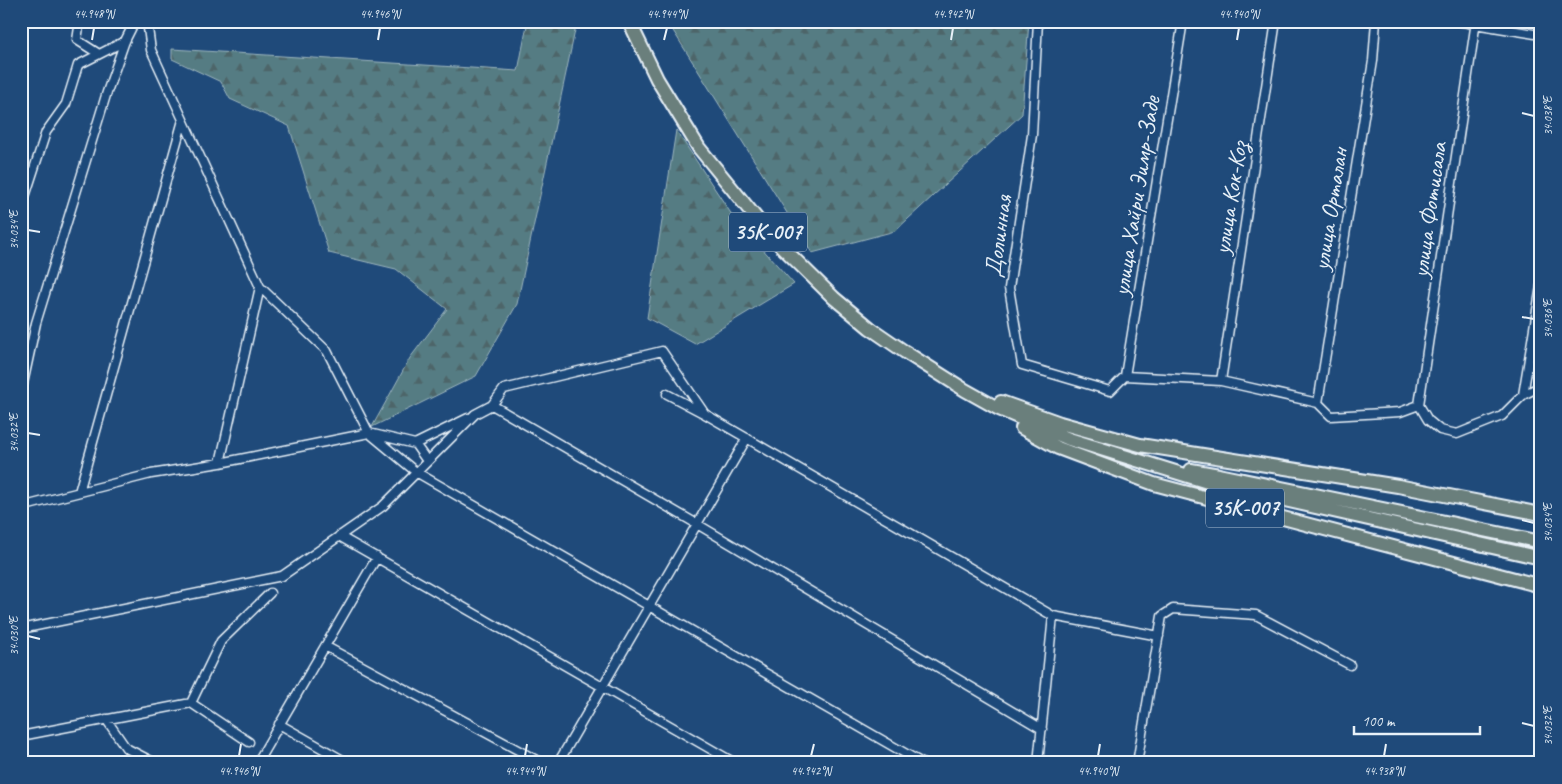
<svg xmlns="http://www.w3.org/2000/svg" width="1562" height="784" viewBox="0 0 1562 784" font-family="Caveat,sans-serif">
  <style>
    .forest { fill: url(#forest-firs); stroke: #9eb6be }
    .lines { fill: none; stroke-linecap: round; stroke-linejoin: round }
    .street-casing { stroke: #e8f1f8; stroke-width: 11 }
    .primary-casing { stroke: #e8f1f8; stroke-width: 16 }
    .street { stroke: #1f4a7a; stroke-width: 8 }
    .primary { stroke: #6b7f7c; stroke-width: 12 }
    .ticks { fill: none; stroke: #e8f1f8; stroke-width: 2 }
    .labels { text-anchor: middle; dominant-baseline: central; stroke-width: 4.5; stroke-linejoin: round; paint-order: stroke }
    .shield { fill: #1f4a7a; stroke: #acbfd2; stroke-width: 1 }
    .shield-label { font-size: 22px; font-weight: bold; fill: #e8f1f8 }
    .street-label { font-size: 24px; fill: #e8f1f8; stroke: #1f4a7a }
    .neatline { fill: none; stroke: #e8f1f8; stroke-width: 2 }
    .ticks-label { font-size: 12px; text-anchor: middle; fill: #e8f1f8 }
  </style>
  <defs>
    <pattern id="forest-firs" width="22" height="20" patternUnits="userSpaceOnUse" patternTransform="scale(1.25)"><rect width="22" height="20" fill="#547c83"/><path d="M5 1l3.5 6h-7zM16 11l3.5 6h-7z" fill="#4e6569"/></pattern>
  </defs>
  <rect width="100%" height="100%" fill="#1f4a7a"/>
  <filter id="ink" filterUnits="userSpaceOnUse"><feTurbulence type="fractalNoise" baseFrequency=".02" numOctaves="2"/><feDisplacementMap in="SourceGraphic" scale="10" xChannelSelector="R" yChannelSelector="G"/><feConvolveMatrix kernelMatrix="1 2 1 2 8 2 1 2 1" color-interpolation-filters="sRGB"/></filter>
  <g filter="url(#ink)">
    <path class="forest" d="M501 21H577L517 304 476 376 372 427 410 358 447 309 396 269 329 253 289 126 230 99 221 82 172 59V49L518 71 527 25Z
      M667 21H1029L1022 114 895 231 812 253Z
      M676 130 732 215 794 284 695 344 647 318Z"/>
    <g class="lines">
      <g class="street-casing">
        <path id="street" d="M80 21 77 40 99 54
          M147 21 151 50 260 287 327 351 369 433 415 444 427 461
          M1038 21 1032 135 1009 288 1022 365 1110 391 1125 376 1221 381 1318 403 1331 416 1400 412 1419 405 1428 420 1440 430 1457 434 1502 416 1523 395 1541 386
          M1456 21 1541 35
          M21 209 46 132 66 104 78 65 125 41
          M1125 376 1183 21
          M1221 381 1276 21
          M21 393 36 323 107 92 125 41 135 21
          M667 394 703 413
          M1523 395 1541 286
          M1318 403 1373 61 1376 21
          M492 405 697 524 1042 729
          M1419 405 1476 21
          M415 444 468 418
          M220 463 260 287
          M79 492 183 120
          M21 507 151 474 220 463 369 433 416 472 922 763
          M339 536 735 763
          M1053 616 1159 636
          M21 629 282 576 383 506 475 414 492 405 504 389 662 351 705 414 1053 616 1038 763
          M325 646 542 763
          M191 703 221 641 270 593
          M106 719 126 748 155 763
          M279 724 348 763
          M21 736 191 703 249 742
          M257 763 377 557
          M558 763 747 438
          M1137 763 1162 616 1173 609 1256 615 1350 665"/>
      </g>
      <g class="primary-casing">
        <path id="primary" d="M629 21 657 79 699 148 770 235 834 298 870 328 905 352 965 390 999 409 1069 439 1214 484 1541 558
          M1001 402 1060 423 1140 445 1398 486 1541 514
          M1022 428 1058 448 1154 484 1541 586
          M1191 470 1219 475 1541 542"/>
      </g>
      <use href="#street" class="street"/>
      <use href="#primary" class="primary"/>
    </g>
  </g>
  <path class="ticks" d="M92 40 94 28M378 40 380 28M664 40 667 28M951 40 953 28M1237 40 1239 28M1522 113 1534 116M28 230 40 232M1522 317 1534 319M28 433 40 435M1522 520 1534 523M28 636 40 639M1522 723 1534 726M239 756 241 744M525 756 527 744M811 756 814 744M1098 756 1100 744M1384 756 1386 744"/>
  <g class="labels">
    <g class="shield">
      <rect x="729" y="212.5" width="78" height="39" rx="4"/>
      <rect x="1206" y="488.5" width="78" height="39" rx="4"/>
    </g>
    <g class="shield-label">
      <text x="768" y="232">35К-007</text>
      <text x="1245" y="508">35К-007</text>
    </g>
    <g class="street-label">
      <text transform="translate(1136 196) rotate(-81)">улица Хайри Эимр-Заде</text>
      <text transform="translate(1230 198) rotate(-81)">улица Кок-Коз</text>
      <text transform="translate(1330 209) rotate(-81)">улица Орталан</text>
      <text transform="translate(1429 210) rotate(-82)">улица Фотисала</text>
      <text transform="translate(998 236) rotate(-82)">Долинная</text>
    </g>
  </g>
  <rect width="1562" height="784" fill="none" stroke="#1f4a7a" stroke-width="55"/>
  <path d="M1354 726v8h126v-8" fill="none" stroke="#e8f1f8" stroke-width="2.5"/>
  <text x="1362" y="726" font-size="15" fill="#e8f1f8" stroke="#1f4a7a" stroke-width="4" paint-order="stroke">100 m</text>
  <rect x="28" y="28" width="1506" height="728" class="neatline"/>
  <g class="ticks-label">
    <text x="94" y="18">44.948°N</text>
    <text x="380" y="18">44.946°N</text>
    <text x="667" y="18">44.944°N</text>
    <text x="953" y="18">44.942°N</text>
    <text x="1239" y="18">44.940°N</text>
    <text transform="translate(1548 116) rotate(-90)" y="4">34.038°E</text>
    <text transform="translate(14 230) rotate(-90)" y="4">34.034°E</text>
    <text transform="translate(1548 319) rotate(-90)" y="4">34.036°E</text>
    <text transform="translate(14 433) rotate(-90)" y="4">34.032°E</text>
    <text transform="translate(1548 523) rotate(-90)" y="4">34.034°E</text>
    <text transform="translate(14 636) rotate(-90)" y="4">34.030°E</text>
    <text transform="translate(1548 726) rotate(-90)" y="4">34.032°E</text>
    <text x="239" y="775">44.946°N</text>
    <text x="525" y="775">44.944°N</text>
    <text x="811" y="775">44.942°N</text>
    <text x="1098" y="775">44.940°N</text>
    <text x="1384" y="775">44.938°N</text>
  </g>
</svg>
